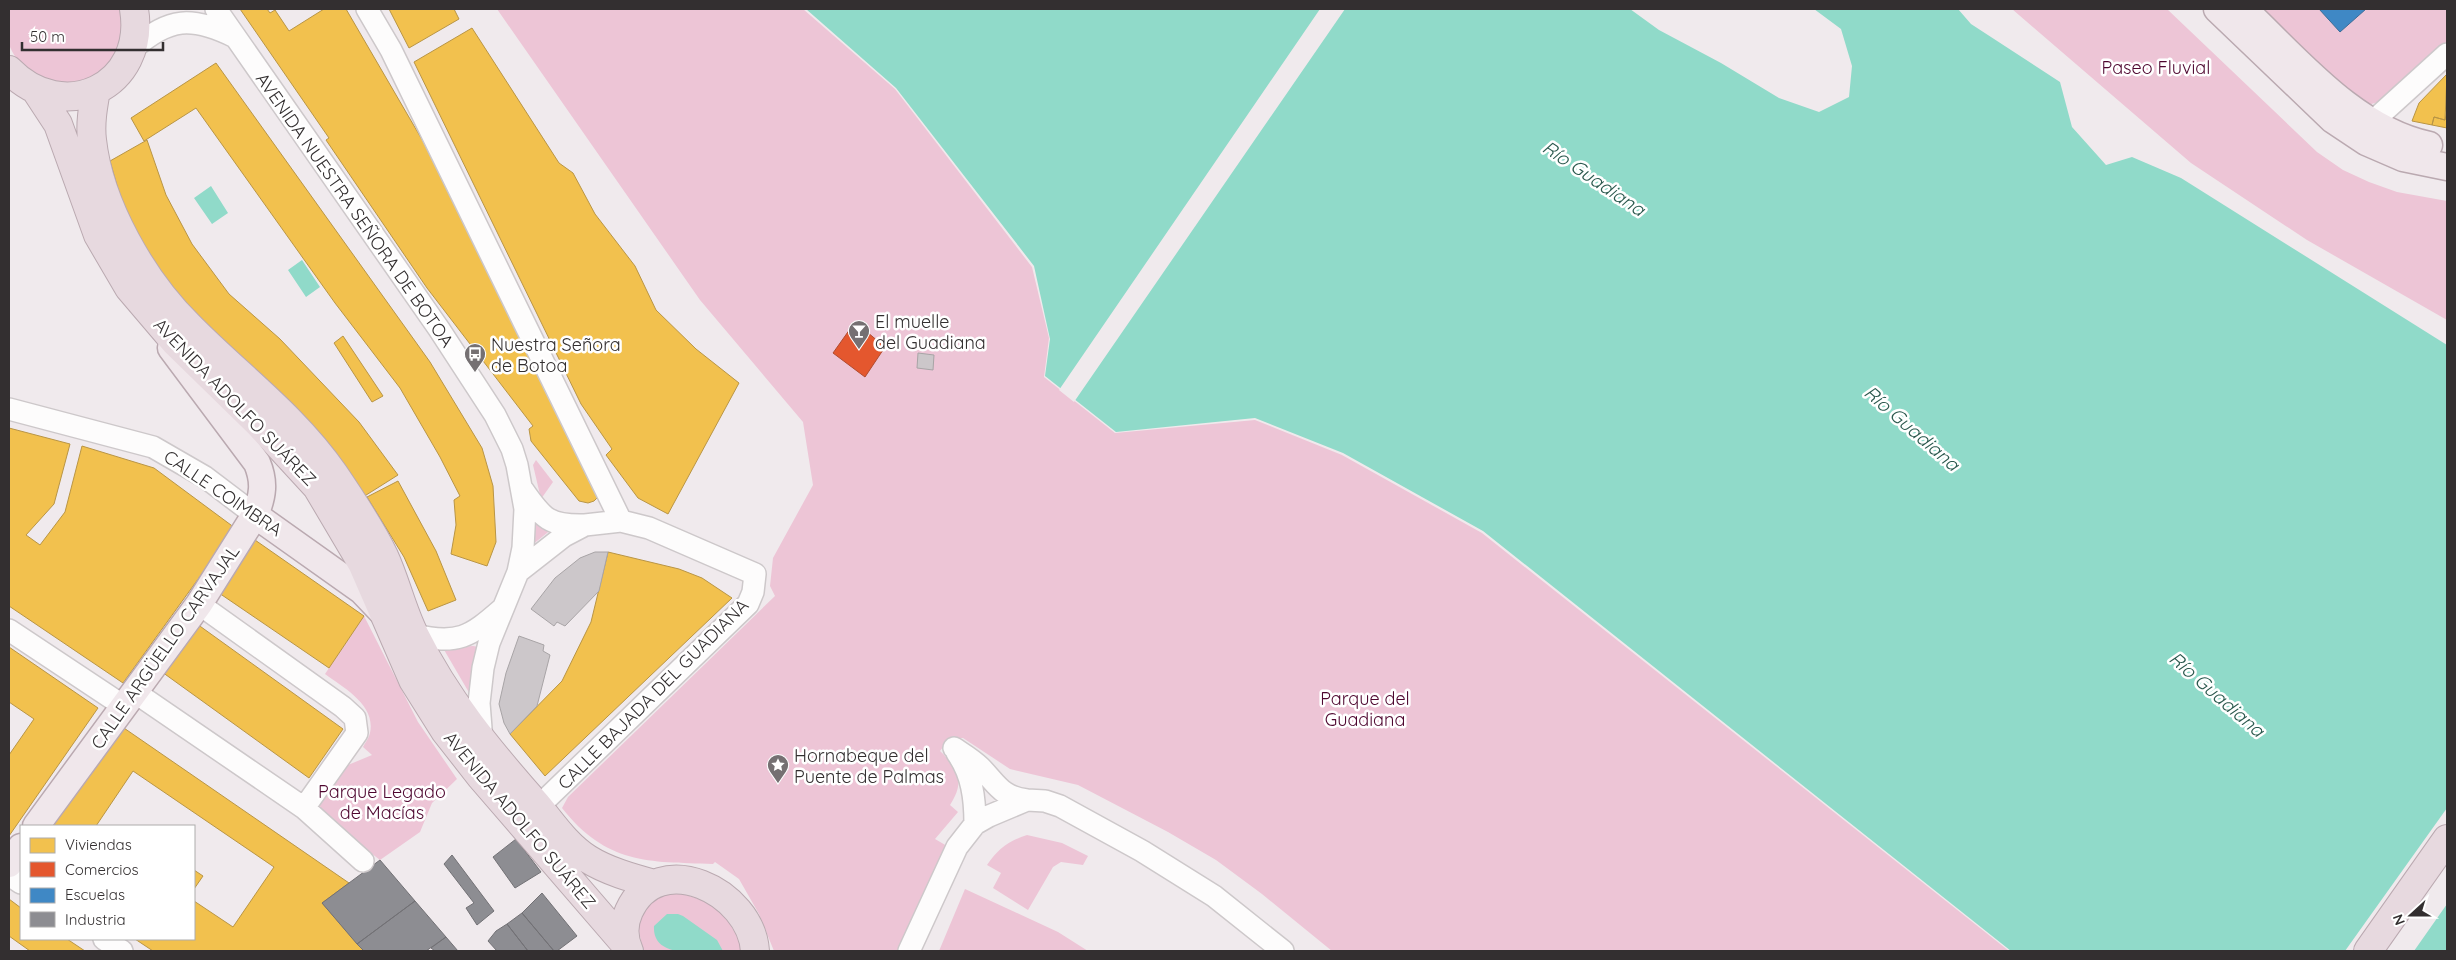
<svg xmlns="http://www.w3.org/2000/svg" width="2456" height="960" viewBox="0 0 2456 960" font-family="Quicksand,sans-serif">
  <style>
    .green { fill: #edc5d6 }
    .water { fill: #90dac9 }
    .pier { fill: #f0eaed }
    .homes { fill: #f2c14e; stroke: #b99545 }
    .shops { fill: #e4572e; stroke: #af4b2f }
    .schools { fill: #3f88c5; stroke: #3b6d98 }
    .industry { fill: #8d8d92; stroke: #727175 }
    .building { fill: #ccc7ca; stroke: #a8a4a6 }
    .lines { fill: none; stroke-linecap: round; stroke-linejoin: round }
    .minor-casing { stroke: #cdc8ca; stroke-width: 24 }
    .major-casing { stroke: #baa9b0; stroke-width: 29 }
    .highway-casing { stroke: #baa9b0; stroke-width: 30 }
    .minor { stroke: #fdfcfc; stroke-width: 21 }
    .major { stroke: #f0e7eb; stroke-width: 26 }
    .highway { stroke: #e7d9df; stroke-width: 28 }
    .labels { text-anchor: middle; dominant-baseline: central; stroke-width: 5; stroke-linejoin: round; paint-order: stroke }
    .park-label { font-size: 18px; fill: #4e062f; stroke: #fff }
    .street-label { font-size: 18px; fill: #332f30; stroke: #fff }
    .poi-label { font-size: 18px; fill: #332f30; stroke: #fff; text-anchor: start }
    .water-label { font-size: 19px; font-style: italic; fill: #2b594e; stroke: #fff }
  </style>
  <rect width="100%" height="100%" fill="#f0eaed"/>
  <path class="green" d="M9 9H121C132 62 80 105 33 73 23 66 15 59 10 47 6 37 9 20 9 9Z
    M497 9H803L895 89 1032 267 1049 338 1044 377 1115 433 1255 420 1342 455 1482 533 2009 951H1332L1262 894 1216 860 1168 832 1078 785 1010 769 963 738H950L940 751C959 769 965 782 950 805L958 812 935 839 947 846 898 951H774L759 914 739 879 715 862 713 864C648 862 606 864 562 808L568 797 775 596 770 586 773 558 813 485 803 422 700 300Z
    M2012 9H2167L2317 152 2343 170 2369 182 2397 192 2447 201V320L2307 240 2191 163Z
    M2257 9H2447V44L2378 102 2365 106Z
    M536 460 553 482 541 499 533 465Z
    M536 517 552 529 532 545Z
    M364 616 418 722 457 779 432 803 420 832 380 860 313 808 348 765 372 755 363 747C365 743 369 738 370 733 376 705 344 688 325 674Z
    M473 646 479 647 471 696 443 648Z
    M1027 835 1062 843 1088 856 1083 865 1061 862 1053 867 1028 910 993 888 1001 873 987 865C998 849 1008 841 1027 835Z
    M965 889 1058 932 1088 951H939Z
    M671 892C710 898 730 913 743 951H644C639 936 634 915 648 902 653 897 665 895 671 892Z"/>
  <path class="water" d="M806 9H1630L1659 30 1721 63 1779 98 1819 112 1849 97 1852 66 1841 29 1814 9H1958L1971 24 2060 82 2072 127 2106 165 2132 157 2181 178 2447 345V951H2011L1483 531 1343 453 1255 418 1116 432 1045 376 1050 339 1034 266 896 88Z
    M211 186 228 213 212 224 194 198Z
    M302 260 320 287 306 297 288 270Z
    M667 914H678L683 916 717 940 723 951C701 951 652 960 654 926Z"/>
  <path class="pier" d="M1320 9H1345L1074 402 1059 390Z
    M2447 808V904L2414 951H2345Z"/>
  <path class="homes" d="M240 9H267L270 13 275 10 289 31 324 9H346L424 143 598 497 594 501 588 503 579 501 531 441 529 429 533 426 427 288 326 140 329 138Z
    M389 9H454L459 19 409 48Z
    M472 28 559 163 573 173 595 214 635 266 656 310 696 349 739 383 668 514 638 498 606 455 612 449 581 404 414 62Z
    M216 63 430 362 482 448 493 486 495 523 496 542 487 566 451 554 456 525 454 500 460 496 440 457 400 388 335 303 196 108 144 141 131 118Z
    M2447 74 2445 120 2434 117 2432 125 2412 121 2419 103Z
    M2447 110V128L2432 125 2434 117 2445 120Z
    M147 140 166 195 192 244 229 294 280 339 359 422 398 475 363 497 199 321 166 281 140 242 121 200 110 161Z
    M343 336 383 396 372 402 334 343Z
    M9 428 70 444 54 504 26 535 40 545 65 512 82 446 154 468 235 528 123 683 9 606Z
    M398 481 436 551 456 600 428 611 404 557 367 497Z
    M255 540 364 616 329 668 219 593Z
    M608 552 679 569 702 578 732 598 545 776 510 734 562 681 591 622Z
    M197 624 343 729 309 778 162 672Z
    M9 647 98 708 9 836V755L34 719 9 702Z
    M121 726 349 883 322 903 364 951H153L135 939H194V901L233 927 274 867 133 771 96 826H45Z
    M194 870 203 876 194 889Z
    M9 899 21 908V939H67L85 951H30L9 936Z"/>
  <path class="shops" d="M855 322 885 347 865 377 833 353Z"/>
  <path class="schools" d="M2319 9H2366L2340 32Z"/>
  <path class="industry" d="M516 839 541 872 515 888 493 857Z
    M452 855 494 911 477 925 466 908 474 903 444 864Z
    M380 860 415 901 357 944 322 903Z
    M542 893 577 936 557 951H554L522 913Z
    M415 901 446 937 426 951H364L357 944Z
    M522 913 554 951H528L507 924Z
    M507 924 528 951H497L488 941 496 931Z
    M446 937 458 951H435L431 948Z"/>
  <path class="building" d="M918 353 934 355 933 370 917 368Z
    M595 552H608L599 591 565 626 557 622 554 626 531 609 555 578 580 558Z
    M519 636 544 645 543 651 550 655 537 706 510 734 504 723 499 704 506 673Z"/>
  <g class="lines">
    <g class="minor-casing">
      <path id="minor" d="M216 9 439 329 495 415 512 449 517 465 525 509 523 548 518 572 489 643 483 668 479 703 482 741
        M367 9 391 50 621 521
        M133 49C169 17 192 16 235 37
        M2371 123 2447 54
        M9 409 153 447 205 477 255 515
        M523 490C543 519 549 526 585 525
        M518 572 564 536 585 525 621 521 649 528 755 574 753 592 748 604 538 807
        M199 604 343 707 355 718 357 733 304 808
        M9 630 125 707
        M414 635C458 645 470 637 502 609
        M136 693 304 808 363 861
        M954 748C963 754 973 760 980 767 997 784 1001 797 1027 800
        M957 753C972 774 975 798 975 824
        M9 875 21 883
        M104 939 122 951
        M909 951 957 847 975 824 989 816 1027 800 1045 801 1060 806 1142 851 1214 896 1283 951"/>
    </g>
    <g class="major-casing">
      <path id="major" d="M2217 9 2333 120 2366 142 2403 158 2447 167
        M2244 9C2298 60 2354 129 2429 145
        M255 515 362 591 383 613
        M36 826 199 604 255 515C263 496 265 482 257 463L171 348
        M9 864 21 847"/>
    </g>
    <g class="highway-casing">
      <path id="highway" d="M9 70C63 126 147 87 134 9
        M96 90C93 107 90 123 92 140 99 205 143 281 189 326 237 375 294 416 334 474 351 499 371 529 384 556 396 582 402 611 415 636 446 699 490 752 536 804 552 823 566 845 588 859 607 871 632 878 654 884
        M37 92 58 124 98 235 129 288 175 342 259 424 317 487 362 563 413 680 445 731 481 777 626 945
        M629 951C623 938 623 924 629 911 658 847 751 891 755 951
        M2368 951 2447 839"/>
    </g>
    <use href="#minor" class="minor"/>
    <use href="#major" class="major"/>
    <use href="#highway" class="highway"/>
  </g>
  <defs>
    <g id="bar-pin" transform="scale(1.125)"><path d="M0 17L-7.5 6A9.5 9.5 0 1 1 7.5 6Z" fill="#757072" stroke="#fff"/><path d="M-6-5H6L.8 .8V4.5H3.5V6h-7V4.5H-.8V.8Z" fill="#fff"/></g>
    <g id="bus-pin" transform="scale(1.125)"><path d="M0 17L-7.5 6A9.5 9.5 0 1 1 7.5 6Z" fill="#757072" stroke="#fff"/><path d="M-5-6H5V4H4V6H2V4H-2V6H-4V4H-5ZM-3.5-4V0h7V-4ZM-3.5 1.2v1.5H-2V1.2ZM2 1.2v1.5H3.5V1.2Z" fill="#fff"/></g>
    <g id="sight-pin" transform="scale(1.125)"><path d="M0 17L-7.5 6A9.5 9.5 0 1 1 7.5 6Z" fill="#757072" stroke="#fff"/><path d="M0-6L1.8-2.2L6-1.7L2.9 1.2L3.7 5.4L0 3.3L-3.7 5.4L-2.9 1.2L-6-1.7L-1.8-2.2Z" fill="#fff"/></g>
  </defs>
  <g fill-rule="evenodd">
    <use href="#bar-pin" x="859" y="331"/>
    <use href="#bus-pin" x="475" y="354"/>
    <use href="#sight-pin" x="778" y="765"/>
  </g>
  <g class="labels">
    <g class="park-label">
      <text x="2156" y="67">Paseo Fluvial</text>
      <text x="1365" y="698">Parque del<tspan x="1365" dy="21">Guadiana</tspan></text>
      <text x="382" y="791">Parque Legado<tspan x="382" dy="21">de Macías</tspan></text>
    </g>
    <g class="street-label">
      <text transform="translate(355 210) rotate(55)">AVENIDA NUESTRA SEÑORA DE BOTOA</text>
      <text transform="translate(235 402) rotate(46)">AVENIDA ADOLFO SUÁREZ</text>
      <text transform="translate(223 493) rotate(34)">CALLE COIMBRA</text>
      <text transform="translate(165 647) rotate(-55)">CALLE ARGÜELLO CARVAJAL</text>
      <text transform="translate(653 694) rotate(-45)">CALLE BAJADA DEL GUADIANA</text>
      <text transform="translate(520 820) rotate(50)">AVENIDA ADOLFO SUÁREZ</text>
    </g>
    <g class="poi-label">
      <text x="875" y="321">El muelle<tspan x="875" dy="21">del Guadiana</tspan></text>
      <text x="491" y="344">Nuestra Señora<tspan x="491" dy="21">de Botoa</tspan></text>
      <text x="794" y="755">Hornabeque del<tspan x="794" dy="21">Puente de Palmas</tspan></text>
    </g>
    <g class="water-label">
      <text transform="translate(1594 178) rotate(34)">Río Guadiana</text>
      <text transform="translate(1912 428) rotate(41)">Río Guadiana</text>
      <text transform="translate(2217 694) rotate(41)">Río Guadiana</text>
    </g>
  </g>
  <rect width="2456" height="960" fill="none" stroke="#332f30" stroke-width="20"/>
  <rect x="20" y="825" width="175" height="115" fill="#ffffff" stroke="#adacac"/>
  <rect x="30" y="838" width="25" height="15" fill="#f2c14e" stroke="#adacac"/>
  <text x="65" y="850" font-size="15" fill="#332f30">Viviendas</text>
  <rect x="30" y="862" width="25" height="15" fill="#e4572e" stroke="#adacac"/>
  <text x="65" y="875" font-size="15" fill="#332f30">Comercios</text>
  <rect x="30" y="888" width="25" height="15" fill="#3f88c5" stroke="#adacac"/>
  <text x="65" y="900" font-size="15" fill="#332f30">Escuelas</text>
  <rect x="30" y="912" width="25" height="15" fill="#8d8d92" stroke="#adacac"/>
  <text x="65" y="925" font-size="15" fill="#332f30">Industria</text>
  <g transform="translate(2411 915) rotate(249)" stroke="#ffffff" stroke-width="4" paint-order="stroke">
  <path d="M0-4L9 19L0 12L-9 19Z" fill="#332f30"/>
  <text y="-8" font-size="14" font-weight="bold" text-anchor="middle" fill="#332f30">N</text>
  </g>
  <path d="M22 42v8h141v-8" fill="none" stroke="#332f30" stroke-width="2.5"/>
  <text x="30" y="42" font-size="15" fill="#332f30" stroke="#ffffff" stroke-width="4" paint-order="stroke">50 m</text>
</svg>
